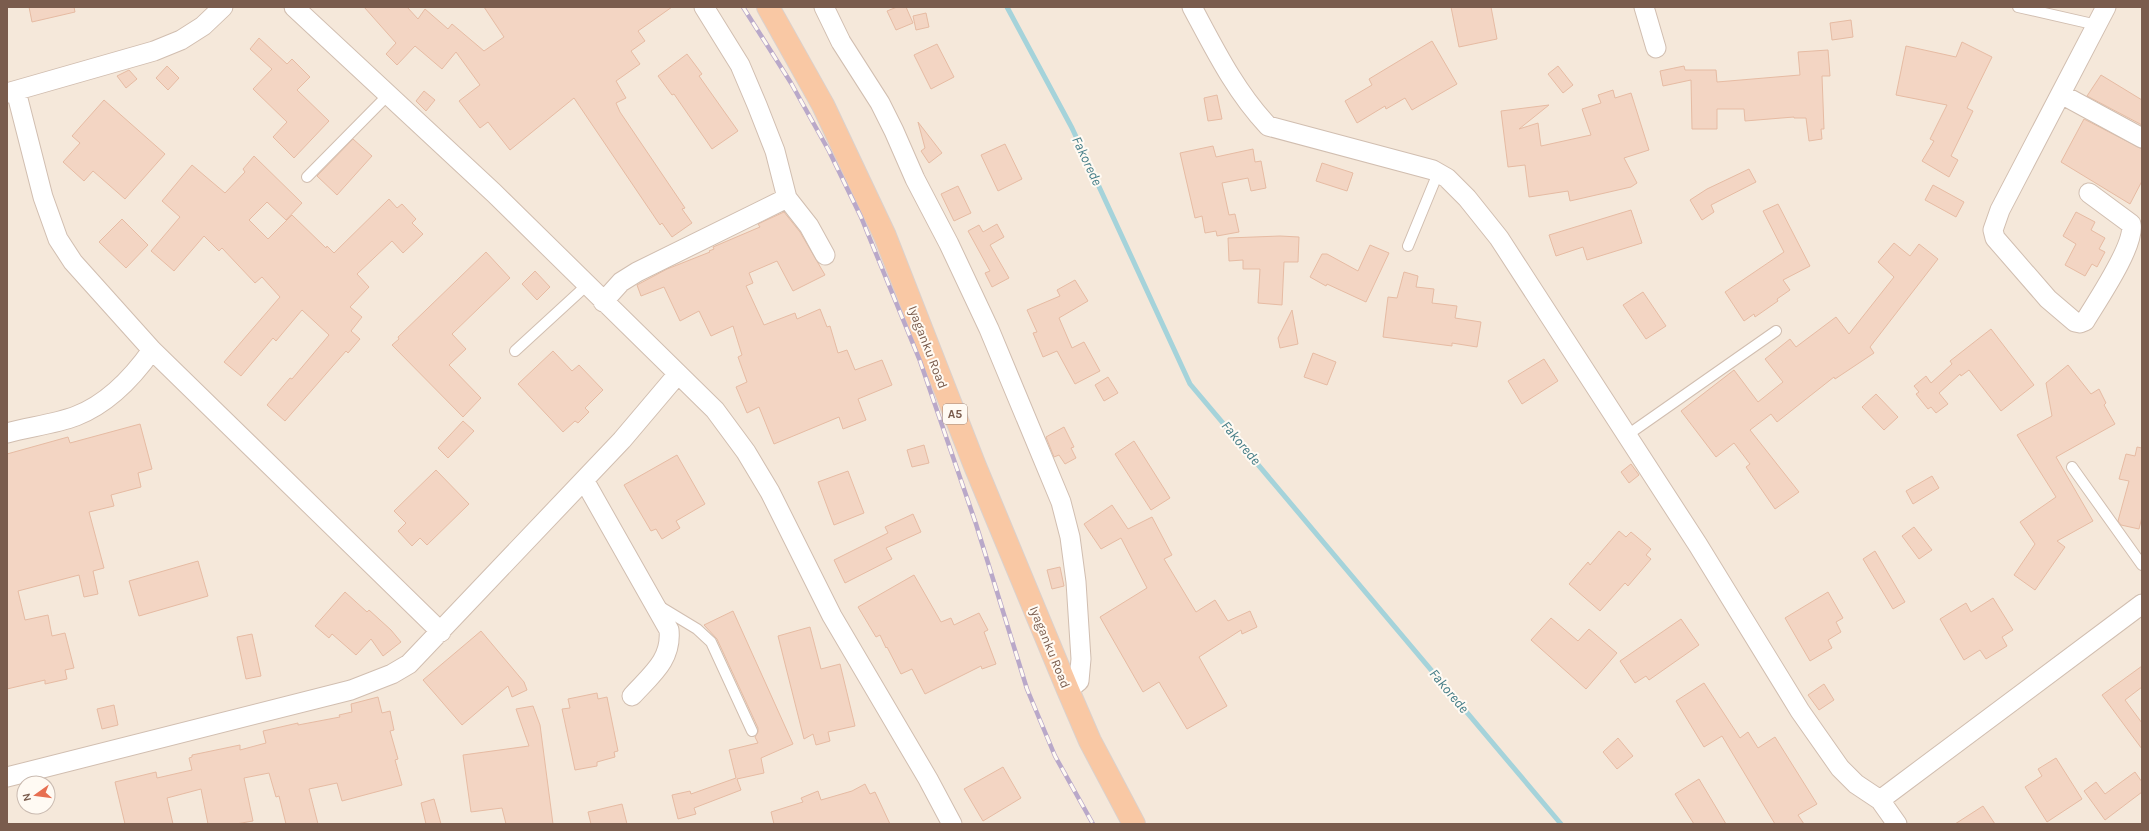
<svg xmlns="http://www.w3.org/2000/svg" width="2149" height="831" viewBox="0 0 2149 831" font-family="Karla,sans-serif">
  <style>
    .residential { fill: #f5e8da; fill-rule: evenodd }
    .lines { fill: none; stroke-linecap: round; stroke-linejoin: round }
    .stream { stroke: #a5d3da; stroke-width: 5 }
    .building { fill: #f3d5c3; stroke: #e6bba3 }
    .service-casing { stroke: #d1beb0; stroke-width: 12 }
    .minor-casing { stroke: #d1beb0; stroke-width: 21 }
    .trunk-casing { stroke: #dad1cd; stroke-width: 24 }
    .service { stroke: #fff; stroke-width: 10 }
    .minor { stroke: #fff; stroke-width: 19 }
    .trunk { stroke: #f9c8a4; stroke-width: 22 }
    .rail-casing { stroke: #b9a8c9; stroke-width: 4.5 }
    .rail { stroke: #fffaf3; stroke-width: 3; stroke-dasharray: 9; stroke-linecap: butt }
    .labels { text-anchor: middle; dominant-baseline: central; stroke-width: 4; stroke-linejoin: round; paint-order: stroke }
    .shield { fill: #fffaf3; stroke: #a28b7f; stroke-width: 1 }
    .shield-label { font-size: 12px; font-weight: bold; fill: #7a5c4d }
    .street-label { font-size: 13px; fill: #7a5c4d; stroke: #fffaf3 }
    .water-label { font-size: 14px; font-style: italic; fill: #437c86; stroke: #fffaf3 }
  </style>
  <rect width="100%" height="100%" fill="#fdf6ec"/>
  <path class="residential" d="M7 7H2142V824H7ZM24 783H48V807H24Z"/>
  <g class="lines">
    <path class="stream" d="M1007 7 1072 128 1190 384 1561 824"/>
  </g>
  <path class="building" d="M29 7H74L75 12 32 22Z
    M364 7H407L418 19 425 9 448 29 452 24 484 51 504 37 484 7H672L638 31 645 41 631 51 640 64 616 81 626 98 616 103 620 112 685 208 682 209 692 223 672 237 662 223 660 225 574 98 510 150 488 122 480 128 459 101 480 85 456 52 442 69 415 46 397 65 386 54 396 43Z
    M897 7H906L913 23 896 30 887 11Z
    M1451 7H1491L1497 39 1459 47Z
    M926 13 929 27 916 30 913 16Z
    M1851 20 1853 37 1832 40 1830 23Z
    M259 38 287 64 292 59 310 77 297 90 329 121 294 158 273 137 287 122 253 89 272 69 250 49Z
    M1432 41 1457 84 1412 110 1405 98 1386 109 1385 106 1357 123 1345 101 1372 85 1369 79Z
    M1962 42 1992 57 1967 108 1973 111 1951 156 1958 160 1949 177 1922 161 1934 141 1930 139 1947 105 1896 95 1906 46 1956 57Z
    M937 44 954 77 931 89 914 55Z
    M1828 50 1830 76H1822L1824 129H1821L1822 139 1809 141 1806 118H1794V117L1745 121 1744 109H1717V129H1692L1691 80 1663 86 1660 71 1684 66 1685 70H1716L1717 82 1800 75 1798 52Z
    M687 54 702 74 699 76 738 131 712 149 674 94 672 95 658 76Z
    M167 66 179 78 168 90 156 78Z
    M1558 66 1573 85 1563 93 1548 74Z
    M129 70 137 79 126 88 117 76Z
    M2101 75 2142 100V125L2087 96Z
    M1613 90 1615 98 1631 93 1649 150 1624 158 1637 183 1631 187 1570 201 1568 191 1529 197 1525 165 1508 167 1501 111 1549 105 1519 129 1538 123 1541 146 1591 135 1582 109 1601 103 1598 95Z
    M424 91 435 100 426 111 416 101Z
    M1217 95 1222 119 1208 121 1204 98Z
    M104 100 165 154 125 199 93 171 84 181 63 162 80 143 72 136Z
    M2084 119 2142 149V181L2130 204 2061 162Z
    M918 122 942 153 929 163 921 151 925 148Z
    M353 139 372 156 337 195 317 176Z
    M1005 144 1022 179 998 191 981 155Z
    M1213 146 1216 157 1253 149 1255 162 1261 161 1266 188 1251 191 1248 178 1222 183 1229 215 1235 214 1239 232 1217 236 1216 231 1205 233 1202 216 1195 218 1180 153Z
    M254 156 302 203 286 220 267 202 249 220 268 239 292 215 326 248 327 246 334 253 389 199 397 208 402 204 416 219 412 223 423 234 403 253 392 241 357 274 369 287 350 307 362 317 351 331 360 339 348 353 346 351 285 421 267 405 290 378 292 379 329 335 302 310 276 341 273 338 241 376 224 362 280 297 262 277 255 283 222 248 219 251 204 236 174 271 151 251 180 217 162 201 192 165 225 193 245 172 243 169Z
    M1322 163 1353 173 1347 191 1316 181Z
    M1749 169 1756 182 1711 205 1714 212 1702 220 1690 200 1707 189Z
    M1933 185 1964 202 1956 217 1925 200Z
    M958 186 971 213 954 221 941 194Z
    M1778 204 1810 266 1783 280 1790 290 1777 299 1778 301 1755 317 1754 314 1744 321 1725 292 1784 252 1763 211Z
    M1631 210 1642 243 1587 260 1583 247 1556 256 1549 235Z
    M784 212 800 232 825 275 793 291 777 261 749 273 753 283 746 286 764 325 795 313 797 319 820 309 827 327 830 326 838 353 847 350 855 370 882 360 892 385 858 399 866 420 843 429 839 417 774 444 759 407 747 413 736 387 747 382 738 357 742 355 733 326 711 336 699 311 680 321 664 287 641 296 637 285 667 269 710 252 709 251 714 249 713 247 760 227 758 224Z
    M2076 212 2095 222 2091 230 2105 238 2099 249 2105 252 2097 267 2092 264 2085 276 2065 265 2076 244 2063 236Z
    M122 219 148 245 126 268 99 242Z
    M997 224 1004 237 990 245 1009 278 992 287 985 273 990 271 968 231 979 225 983 232Z
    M1280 236 1299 237 1298 262H1284L1282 305 1258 303 1260 269H1243V260L1229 261 1228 238Z
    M1894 243 1910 256 1919 244 1938 259 1870 347 1874 353 1835 379 1834 377 1777 422 1771 414 1750 430 1799 492 1775 509 1746 467 1750 464 1734 443 1716 457 1681 411 1734 370 1758 402 1783 382 1765 359 1790 339 1796 347 1836 317 1849 334 1894 277 1878 262Z
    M1370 245 1389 253 1366 302 1327 284 1326 286 1310 277 1322 254H1327L1358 271Z
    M486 252 510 278 452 334 466 349 449 365 481 398 463 417 392 345 399 339 398 337Z
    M535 271 550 287 537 300 522 284Z
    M1404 272 1418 276 1416 287 1434 289 1432 303 1457 306 1455 318 1481 322 1477 347 1452 343V346L1383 337 1388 297 1397 298Z
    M1075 280 1088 301 1059 318 1072 348 1084 342 1100 371 1075 384 1057 351 1043 357 1033 333 1037 332 1027 310 1060 296 1057 290Z
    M1643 292 1666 326 1646 339 1623 305Z
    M1292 310 1298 344 1280 348 1278 338Z
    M1991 329 2034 385 2001 411 1969 370 1961 376 1960 374 1939 393 1948 404 1936 413 1931 407 1928 409 1916 394 1919 392 1914 386 1926 376 1931 383 1952 364 1950 361Z
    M553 351 572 371 579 365 603 390 585 408 589 412 578 423 575 421 563 432 518 384Z
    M1313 353 1336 362 1327 385 1304 377Z
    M1544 359 1558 381 1522 404 1508 381Z
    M2068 365 2091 394 2099 389 2106 403 2104 405 2115 424 2056 457 2093 521 2057 541 2065 547 2035 590 2014 575 2035 544 2020 522 2056 497 2017 435 2052 416 2046 383Z
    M1108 377 1118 393 1104 401 1095 385Z
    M1876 394 1898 417 1884 430 1862 407Z
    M463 421 474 431 448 458 438 448Z
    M140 424 152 469 138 473 141 487 111 495 114 506 89 512 104 568 93 571 98 594 84 597 79 575 18 591 25 620 48 615 52 636 65 633 74 668 65 670 67 679 45 684V680L7 689V454L68 437 70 443Z
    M1064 427 1074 447 1071 448 1076 458 1065 464 1059 455 1054 457 1046 437Z
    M1134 441 1170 498 1151 510 1115 454Z
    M924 445 929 463 912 467 907 450Z
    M2137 447 2142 448V517L2139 529 2121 525 2118 521 2129 481 2119 479 2126 454 2135 456Z
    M677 455 705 504 676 521 680 528 662 539 656 529 651 531 624 485Z
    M1631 464 1639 475 1629 483 1621 472Z
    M436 470 469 504 427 545 420 538 412 546 398 531 406 523 394 511Z
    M848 471 864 513 834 525 818 482Z
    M1932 476 1939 488 1913 504 1906 491Z
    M1112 505 1128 529 1152 517 1172 555 1164 559 1196 612 1215 600 1228 621 1250 611 1257 627 1242 634 1241 630 1199 657 1227 706 1187 729 1159 682 1143 692 1100 617 1147 588 1121 538 1101 549 1084 524Z
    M913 514 921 532 886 548 892 559 845 583 834 560 888 533 885 527Z
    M1914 527 1932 550 1919 559 1902 536Z
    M1619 531 1626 537 1631 532 1651 549 1646 555 1651 559 1628 586 1625 583 1600 611 1569 584 1588 562 1590 565Z
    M1875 551 1905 602 1893 609 1863 559Z
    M198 561 208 596 139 616 129 581Z
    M1060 567 1064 586 1052 589 1047 570Z
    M914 575 941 622 951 618 954 625 979 613 988 630 984 632 996 664 982 669 981 666 925 694 912 669 901 674 887 647 886 648 880 635 876 637 858 607Z
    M345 592 367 612 369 610 391 630 401 642 383 656 371 639 356 655 332 634 329 638 315 626Z
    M1828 592 1843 618 1836 622 1841 632 1828 640 1832 648 1810 661 1785 618Z
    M1993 598 2013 630 2002 637 2007 646 1986 659 1980 650 1964 660 1940 619 1966 603 1971 612Z
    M733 611 793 744 761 758 764 773 737 779 741 790 694 808 696 814 678 819 672 795 690 791 691 794 736 778 729 750 758 743 755 737 758 732V728L717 639 704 625Z
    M1551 618 1578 641 1589 629 1617 653 1586 689 1531 640Z
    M1681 619 1699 645 1649 680 1646 676 1635 683 1620 661Z
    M810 627 821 669 840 664 855 726 828 732 830 741 816 745 813 734 804 739 778 636Z
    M481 631 524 682 527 690 512 697 508 686 462 725 423 680Z
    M252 634 261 676 246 679 237 637Z
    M2142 666V687L2125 700 2142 723V749L2102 695Z
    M1704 683 1740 738 1748 732 1758 748 1775 737 1817 804 1798 815 1804 824H1775L1722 736 1704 747 1676 701Z
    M1824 684 1834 700 1819 710 1808 695Z
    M597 693 598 699 607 697 618 751 614 752 615 757 597 762V766L575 770 562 709 570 708 568 699Z
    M378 697 382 713 390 711 394 730 390 731 398 759 395 760 402 785 342 801 337 783 309 789 318 824H286L279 796 276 797 269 773 244 778 253 821 236 824H208L201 789 167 798 173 824H125L115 782 156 772 157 778 192 770 189 758 192 757V755L240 745V750L266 743 263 731 298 723V725L340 717 339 715 352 712 351 704Z
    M114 705 118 725 102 729 97 709Z
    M533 706 540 725 553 824H506L502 808 471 812 463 755 529 746 516 709Z
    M1618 738 1633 756 1617 769 1603 752Z
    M2056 758 2082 799 2047 822 2025 787 2042 776 2038 769Z
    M1003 767 1021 798 983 821 964 789Z
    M2135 772 2142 782V792L2105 820 2084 791 2096 782 2105 794Z
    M1699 779 1726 824H1694L1675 794Z
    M865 784 870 794 875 792 890 824H774L771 812 803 802 801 798 818 791 821 800 852 791Z
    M434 799 441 824H426L421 803Z
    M622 804 627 824H591L588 812Z
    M1983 806 1995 824H1955Z"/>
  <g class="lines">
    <g class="service-casing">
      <path id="service" d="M2018 7 2097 25
        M307 177 388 95
        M1408 246 1438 173
        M515 351 587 285
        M1626 436 1776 331
        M2072 467 2142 565
        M659 606 697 629 711 642 752 731"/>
    </g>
    <g class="minor-casing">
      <path id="minor" d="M294 7 494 193 715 410 746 452 770 492 832 616 928 779 952 824
        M704 7 740 65 757 105 775 151 787 198 809 226 825 255
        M824 7 841 42 880 103 894 131 915 179 949 244 989 329 1061 502 1070 537 1076 582 1081 659 1079 681 1068 690
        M1192 7C1214 48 1235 91 1268 126L1433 170 1447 178 1467 198 1499 238 1698 545 1800 711 1840 768 1856 784 1880 800 1897 824
        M1644 7 1656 48
        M16 91 43 197 58 239 73 262 152 350 441 632
        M7 93 154 51 181 40 203 26 223 7
        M2061 94 2142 138
        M2089 193 2131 224C2136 244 2097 301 2085 321L2080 323 2075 322 2048 299 1995 238 1993 230 2000 210 2106 7
        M603 302 621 282 637 272 787 198
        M7 433C29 427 55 424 76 416 107 404 133 377 152 350
        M584 480 669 630C672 660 651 675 632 696
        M7 777 351 690 392 674 409 664 622 440 677 375
        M1880 800 2142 604"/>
    </g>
    <g class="trunk-casing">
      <path id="trunk" d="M768 7 823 105 885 236 975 466 1068 690 1090 741 1134 824"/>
    </g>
    <use href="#service" class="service"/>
    <use href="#minor" class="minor"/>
    <use href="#trunk" class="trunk"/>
    <g class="rail-casing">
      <path id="rail" d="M743 7 791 83 829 151 861 217 920 361 976 524 1027 689 1055 756 1093 824"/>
    </g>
    <use href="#rail" class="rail"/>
  </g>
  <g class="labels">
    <rect class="shield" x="943" y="404" width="24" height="20" rx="3"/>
    <g class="shield-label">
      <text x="955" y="414">A5</text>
    </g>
    <g class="street-label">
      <text transform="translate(928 347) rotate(69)">Iyaganku Road</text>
      <text transform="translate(1050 647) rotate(68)">Iyaganku Road</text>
    </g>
    <g class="water-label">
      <text transform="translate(1087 161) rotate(65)">Fakorede</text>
      <text transform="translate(1241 443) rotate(50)">Fakorede</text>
      <text transform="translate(1449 691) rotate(50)">Fakorede</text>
    </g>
  </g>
  <rect width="2149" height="831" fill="none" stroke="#7a5c4d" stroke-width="16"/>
  <g transform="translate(36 795) rotate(256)"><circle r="19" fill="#fffaf3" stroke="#cabbb1"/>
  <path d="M0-3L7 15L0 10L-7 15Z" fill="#e76f51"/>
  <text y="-6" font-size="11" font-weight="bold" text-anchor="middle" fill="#7a5c4d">N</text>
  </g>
</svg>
